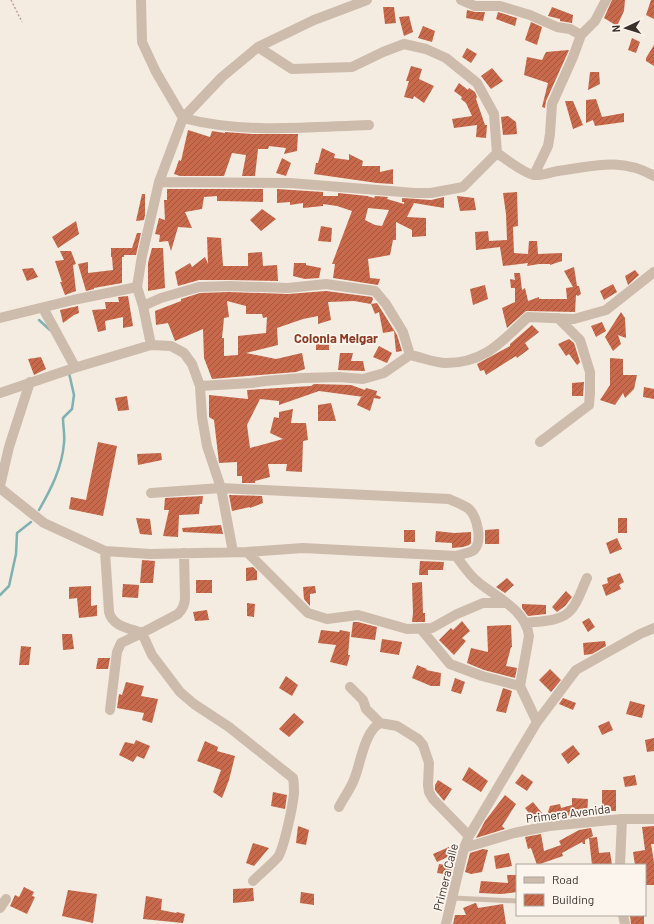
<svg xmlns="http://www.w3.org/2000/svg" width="654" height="924" viewBox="0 0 654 924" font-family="Barlow,sans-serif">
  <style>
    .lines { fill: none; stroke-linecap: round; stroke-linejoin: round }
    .stream { stroke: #7fb0b2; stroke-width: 2.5 }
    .building { fill: url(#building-hatch); fill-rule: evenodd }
    .path { stroke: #b9a596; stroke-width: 1.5; stroke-dasharray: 2 2; stroke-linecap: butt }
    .lane { stroke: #cdbbac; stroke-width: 5 }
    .street { stroke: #cdbbac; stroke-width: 10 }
    .labels { text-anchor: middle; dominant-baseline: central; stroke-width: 3.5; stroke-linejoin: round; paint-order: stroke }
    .street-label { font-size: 12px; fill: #3b302b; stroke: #fbf5ee }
    .neighbourhood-label { font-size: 13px; font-weight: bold; fill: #8c3b22; stroke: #fbf5ee }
  </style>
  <defs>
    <pattern id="building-hatch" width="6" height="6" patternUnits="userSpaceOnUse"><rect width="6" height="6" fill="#c8694b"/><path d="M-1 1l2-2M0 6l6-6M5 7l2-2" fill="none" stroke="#a4573f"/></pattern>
  </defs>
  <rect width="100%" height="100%" fill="#f4ebe1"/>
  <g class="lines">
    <path class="stream" d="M39 320 50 330
      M39 510C51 489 62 468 64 443 65 435 63 427 63 418L72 409 74 395 69 373
      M0 595 9 586 16 554 17 533 31 522"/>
  </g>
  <path class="building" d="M612 0H625L624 11 617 26 604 18Z
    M651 0H654V19L646 15Z
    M383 7H394L396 23 385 24Z
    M552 7 573 15 572 23 560 21V19L548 16Z
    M467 10 475 12H485L483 21 466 18Z
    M498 12 517 18 515 26 496 19Z
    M409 16 413 32 404 36 399 17Z
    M531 22 542 27 537 45 525 40Z
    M423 26 435 31 432 42 418 38Z
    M632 38 640 42 636 53 628 50Z
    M654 45V66L646 61V58Z
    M467 48 477 54 471 63 462 57Z
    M569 50 546 101 545 108 542 107 548 83 524 75 527 57 542 60 546 52Z
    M411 66 422 69 419 79 434 86 424 103 414 96 413 99 404 97 409 81H406Z
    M492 68 503 81 491 89 481 76Z
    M590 72H599L600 84 588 90Z
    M459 83 468 90 469 88 475 92 477 97 476 99 485 125H487L486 138 476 137 477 125 454 128 452 119 472 116 466 103 461 99 462 97 454 91Z
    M596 99 602 117 624 113V122L595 126 593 120 586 123V100Z
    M565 101H573L583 125 573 129Z
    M508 116 516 122 517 134 503 135 501 117Z
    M188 130 210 137 212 131 225 133V132L252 134H298L297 151 284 154 286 148 269 146 268 149H258L255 176H242L246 155 232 153 224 176H180L174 174 179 160 181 161Z
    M322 148 335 154 334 158 349 160V154L363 161 362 166H380V172L393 169V184L377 183 314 174 316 163H318Z
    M282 158 291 163 286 176 276 173Z
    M167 189H263V202L217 201V196L204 197 202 209 185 212 192 228 178 227 171 251 168 241 159 242 160 235 155 234 159 218 165 220 164 200H167Z
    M277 189 323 192V196H338V193L367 196 374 198 375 196 388 197 387 199 404 204V202H402V198L431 200 444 197V208L414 203 407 217 426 218V236L412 237V230L396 222V240H393L390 255 368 259 370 278 380 279 378 285 333 278 335 264H332L352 211 337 206 323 204V206L303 208V203L290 205V202L277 203ZM368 208 389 210 382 226 375 225 365 220Z
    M517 192 518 226 513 227 514 253 528 254 529 241H537L538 254 562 253V261L550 265V264H539L527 266 528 263 503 266 500 247 476 250 475 232 488 231 489 241 507 240 506 214 503 193Z
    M142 194H145V215L144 220 136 221Z
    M457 196 474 198 476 210 460 211Z
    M262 209 276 219 261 231 250 220Z
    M76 221 79 234 58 248 52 237Z
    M321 226 332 228 331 242 318 241Z
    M137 233H141L136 255H124V257H122V283L94 288V289L86 291 78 264 88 262V273L113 270 112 257H111V248H132Z
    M207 237 221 238 223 266H248V253L262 252 263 266 277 265 278 281 229 280H199L178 286 175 272 190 263 192 267 205 257 208 264Z
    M152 248H163L165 288 148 291V263Z
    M60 251H71L76 264 73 265 76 291 65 295 60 282H62L55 261 64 260Z
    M294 263H306V265L321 268 319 278 305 279 293 276Z
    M574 267 577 286H579L581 294 578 296 576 295 575 312 526 311 507 328 502 308 515 302V288H511L510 279 515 280 514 273H520L522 290 525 288 528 301 539 297V299H567L566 288 573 287 564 271Z
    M33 268 38 277 27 281 22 269Z
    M635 270 639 275 628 285 625 276Z
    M613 284 617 292 604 300 600 291Z
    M485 285 488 299 473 305 470 289Z
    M326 291 372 297 373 299 371 304 354 301 328 302 331 320 318 324V316L303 319 277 328 278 345 246 353 276 359 302 353 305 369 296 372 212 379 204 358 203 329 175 341 168 323 156 325 155 311 181 301V299L200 293 229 292 288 294ZM227 301 246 306V314H262L263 318 267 317 266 333 238 336V355L224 356V338H222L224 318 229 317Z
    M128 296 133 326 123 328V317L105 321 106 330 98 332 92 310 106 309 105 302H119L118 297Z
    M377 303 397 335 402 351 396 352 394 331 383 333 379 312 375 314 371 304Z
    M78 306 79 313 74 315 63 323 60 310Z
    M621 312 625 318 626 338 618 335 621 344 613 351 605 337Z
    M602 322 606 331 596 337 591 326Z
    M532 325 539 332 525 343 529 349 517 358 516 356 486 375 484 370 480 371 477 364 510 346V344Z
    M316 336 329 338V350H316Z
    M569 339 574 343 580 362 577 365 569 354 566 356 558 344Z
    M379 346 392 353 387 363 373 357Z
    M340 353H353L351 361H363L365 371 338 370Z
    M41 357 46 369 34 375 28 359Z
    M610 358 623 359V375H637L634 389 625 398 623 393 615 405 600 400 610 385Z
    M584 382 583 396H572V383Z
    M314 384 351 385 365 390 366 388 377 391 376 395 381 397 380 399 374 398 370 411 357 405 361 397H364L319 391 279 405V401L260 399 247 425 250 448 283 439 270 433 274 417 279 418V412L293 409 291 423H306L308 440 303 441 302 472 286 471 287 464H268L270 477 255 481V483H242V476H237V462L219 463 214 420 209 417V395L248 399 247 390 311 386Z
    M644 387 654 389V399L643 397Z
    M127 396 129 410 118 411 115 398Z
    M331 403 336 421H318V405Z
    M98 442 117 446 103 516 69 509 71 497 86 500Z
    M161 453 162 460 138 465 137 454Z
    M229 495 262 496 263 503 250 508V507L232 511Z
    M203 496 202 504H200L199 514 179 515 178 537 163 536 169 510H164L165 498Z
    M136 518 150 519 152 535 140 534Z
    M618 518H627V533H618Z
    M221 525 223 534 183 532 182 528Z
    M499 529V544H485V530Z
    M404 530H415V542H404Z
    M436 531 454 533 471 532V543L469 545 463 547 452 548V543L435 542Z
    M617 538 622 549 610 554 606 543Z
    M142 560 155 561 153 583H140Z
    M420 561 444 562 443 570H428V575H419Z
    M253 567 257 571V580L246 581V568Z
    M620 573 624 582 619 585 621 589 606 596 602 585 608 583 607 578Z
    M507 578 514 585 505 593 496 587Z
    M196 580H212V593H196Z
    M422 582 423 613H425V622H412L413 613 412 583Z
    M123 584 139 585 138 598 122 597Z
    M91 586V606L97 605V616L79 618 77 598 69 599V587Z
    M315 586 316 593 310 594V606L304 599 303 587Z
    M566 591 572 597 565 606 557 612 552 607Z
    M247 603 255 604 254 617 247 616Z
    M522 604 546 605V614L528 616 522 608Z
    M207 610 209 620 195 621 193 612Z
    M589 618 595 627 588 632 582 622Z
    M462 621 470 631 462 638 466 641 454 655 439 640 451 628 453 630Z
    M353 622H358L377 627 375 640 351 637Z
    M511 625 512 647H511L506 666 517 668 515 678 484 670 467 663 471 648 488 652 487 626Z
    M321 630 339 632 340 630 350 632 348 655H350L347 666 330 662 336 645 318 643Z
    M62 634H72L74 649 63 650Z
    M382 639 402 642 399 655 380 652Z
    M605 641 606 646 592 654 584 655 583 643Z
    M21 646 31 647 29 665H19Z
    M98 658H110L108 669H96Z
    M417 665 427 669 426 670 441 673 440 686H431L412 678Z
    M550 669 561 680 551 692 539 680Z
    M286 676 298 685 292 696 279 688Z
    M455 678 465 682 461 694 451 691Z
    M126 682 144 686 141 696 158 699 152 723 142 720 144 713 117 708 119 694 122 695Z
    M503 688 512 691 506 713 496 711Z
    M563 698 576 703 573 710 559 704Z
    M630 701 645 705 642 718 626 714Z
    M294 713 304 722 289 737 279 729Z
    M609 721 613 730 602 735 598 726Z
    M654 738V751L647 752 645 740Z
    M136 740 150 746 144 759 137 756 133 762 119 755 125 742 134 744Z
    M205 741 218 747 217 751 235 756 229 780 222 798 213 792 221 770 197 761Z
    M573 745 580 754 568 764 561 754Z
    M469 767 488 781 481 792 462 780Z
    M522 774 533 782 527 791 515 783Z
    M635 775 637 785 625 787 623 777Z
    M438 780 452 789 444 801 435 790V785Z
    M602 790H616V811H602Z
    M273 792 287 795 285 809 271 806Z
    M505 795 516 804 502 826 505 829 476 838 485 821Z
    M572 798 588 799 587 816 571 817V815L536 822 525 808 533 802 546 818 550 806 560 804 561 808 572 805Z
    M298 826 309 830 306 845 296 843Z
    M654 826V844H651L654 862V885H645V864L635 865 633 852 645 850 642 827Z
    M591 828 593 836 585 840V844H583L582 842 562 853 563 856 537 865 531 848 528 849 525 837 541 834 544 851 561 845 559 841 579 830Z
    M597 837 599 853 610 852 612 865H592L589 838Z
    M253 843 269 848 254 866 246 863Z
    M449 847 452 855 437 862 433 854Z
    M483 849 488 850 482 872 471 874 465 872 470 853Z
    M509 853 512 866 496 869 494 856Z
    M439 864 452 866 451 875 437 873Z
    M507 875H517V892L501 894 479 893 481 881 508 883Z
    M24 887 34 892 32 896 35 897 27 914 10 906 15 895 19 897Z
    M253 888 254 901 233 903V889Z
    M68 890 97 894 93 923 62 916Z
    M301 892 314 894V905L300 903Z
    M146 896 162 899 161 910 176 913 177 912 185 914 183 923 143 919Z
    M475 903H476L478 908 503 904 506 924H453L455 915H466L463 908Z
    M630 915H644V924H631Z"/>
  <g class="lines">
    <path class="path" d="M11 0 22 22"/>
    <path class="lane" d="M453 898 517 901"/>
    <path class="street" d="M141 0 142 42 156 72 183 118C243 134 308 127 369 125
      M461 0 475 6H500L530 15 557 27 570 29 581 35
      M497 153C506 159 523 173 534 175 541 176 551 172 558 171 594 166 621 157 654 176
      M534 175 548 146 550 134 552 104 573 57 581 35 595 21 606 0
      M159 182 290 183 415 193H431L463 187 497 153 494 114 477 83 446 58 426 49 404 44 383 52 352 67 292 69 258 47
      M143 306 161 298 199 287 229 286 288 288 326 284 375 291 386 304 403 332 410 355
      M43 308 75 367
      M0 318 73 300 137 287
      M151 345 143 306 137 287 142 256 159 182 183 118 222 77 258 47 314 20 367 0
      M200 386 252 383 265 381 302 378 339 377 363 379 384 373 410 355C421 357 435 363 446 363 485 363 502 341 528 317L574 319 606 310 654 272
      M0 393 74 368 151 345 171 346 184 353 192 364 200 386 202 417 207 446 221 488 233 552
      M540 442 589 405 590 392V372L580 340 558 318
      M0 486 9 447 30 382
      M0 488 44 523 105 551 150 554 247 552 303 548 456 556C463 565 469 575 478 582 496 597 526 610 529 636L520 686 537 722
      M151 493 221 488 449 499C455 502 464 505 469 509 477 517 483 541 474 550 470 553 461 554 456 556
      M105 551 109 612C113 627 129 628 142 633L152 655 180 692 194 704 229 727 293 778C294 783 294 788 294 793 293 805 284 848 278 857 271 865 261 873 253 881
      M247 552 308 613 327 619 358 615 407 629 432 628 457 614 483 603H506
      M525 623C539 621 560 622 570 611 578 603 582 588 587 578
      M421 629 450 664 482 676 520 686
      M350 687 363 700 366 709 380 723 397 726 418 739 423 745 429 763 428 785 429 792 433 799 469 836
      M110 710 117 652 121 643 142 633 178 614C183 609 185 605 185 598L184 553
      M339 807C343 799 349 791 353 782 361 765 363 733 380 723
      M464 848 514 833 549 826 622 819H654
      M620 865 622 819
      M0 908 6 899
      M623 915 625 924
      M446 924 464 848 469 836 537 722 576 670 640 634 654 628"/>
  </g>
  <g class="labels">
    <g class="street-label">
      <text transform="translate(568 813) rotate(-7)">Primera Avenida</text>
      <text transform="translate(445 877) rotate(-76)">Primera Calle</text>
    </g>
    <g class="neighbourhood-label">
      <text x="336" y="338">Colonia Melgar</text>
    </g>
  </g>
  <rect x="516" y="864" width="130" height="52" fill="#fbf5ee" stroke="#aea6a0"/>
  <rect x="524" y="877" width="20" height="6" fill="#cdbbac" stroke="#aea6a0"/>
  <text x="552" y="884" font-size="12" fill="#3b302b">Road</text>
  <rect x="524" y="894" width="20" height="12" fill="url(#building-hatch)" stroke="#aea6a0"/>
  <text x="552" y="904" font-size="12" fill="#3b302b">Building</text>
  <g transform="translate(626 28) rotate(266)" stroke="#fbf5ee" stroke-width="3" paint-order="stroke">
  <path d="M0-3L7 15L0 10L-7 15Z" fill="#3b302b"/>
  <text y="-6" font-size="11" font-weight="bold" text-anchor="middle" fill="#3b302b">N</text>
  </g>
</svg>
